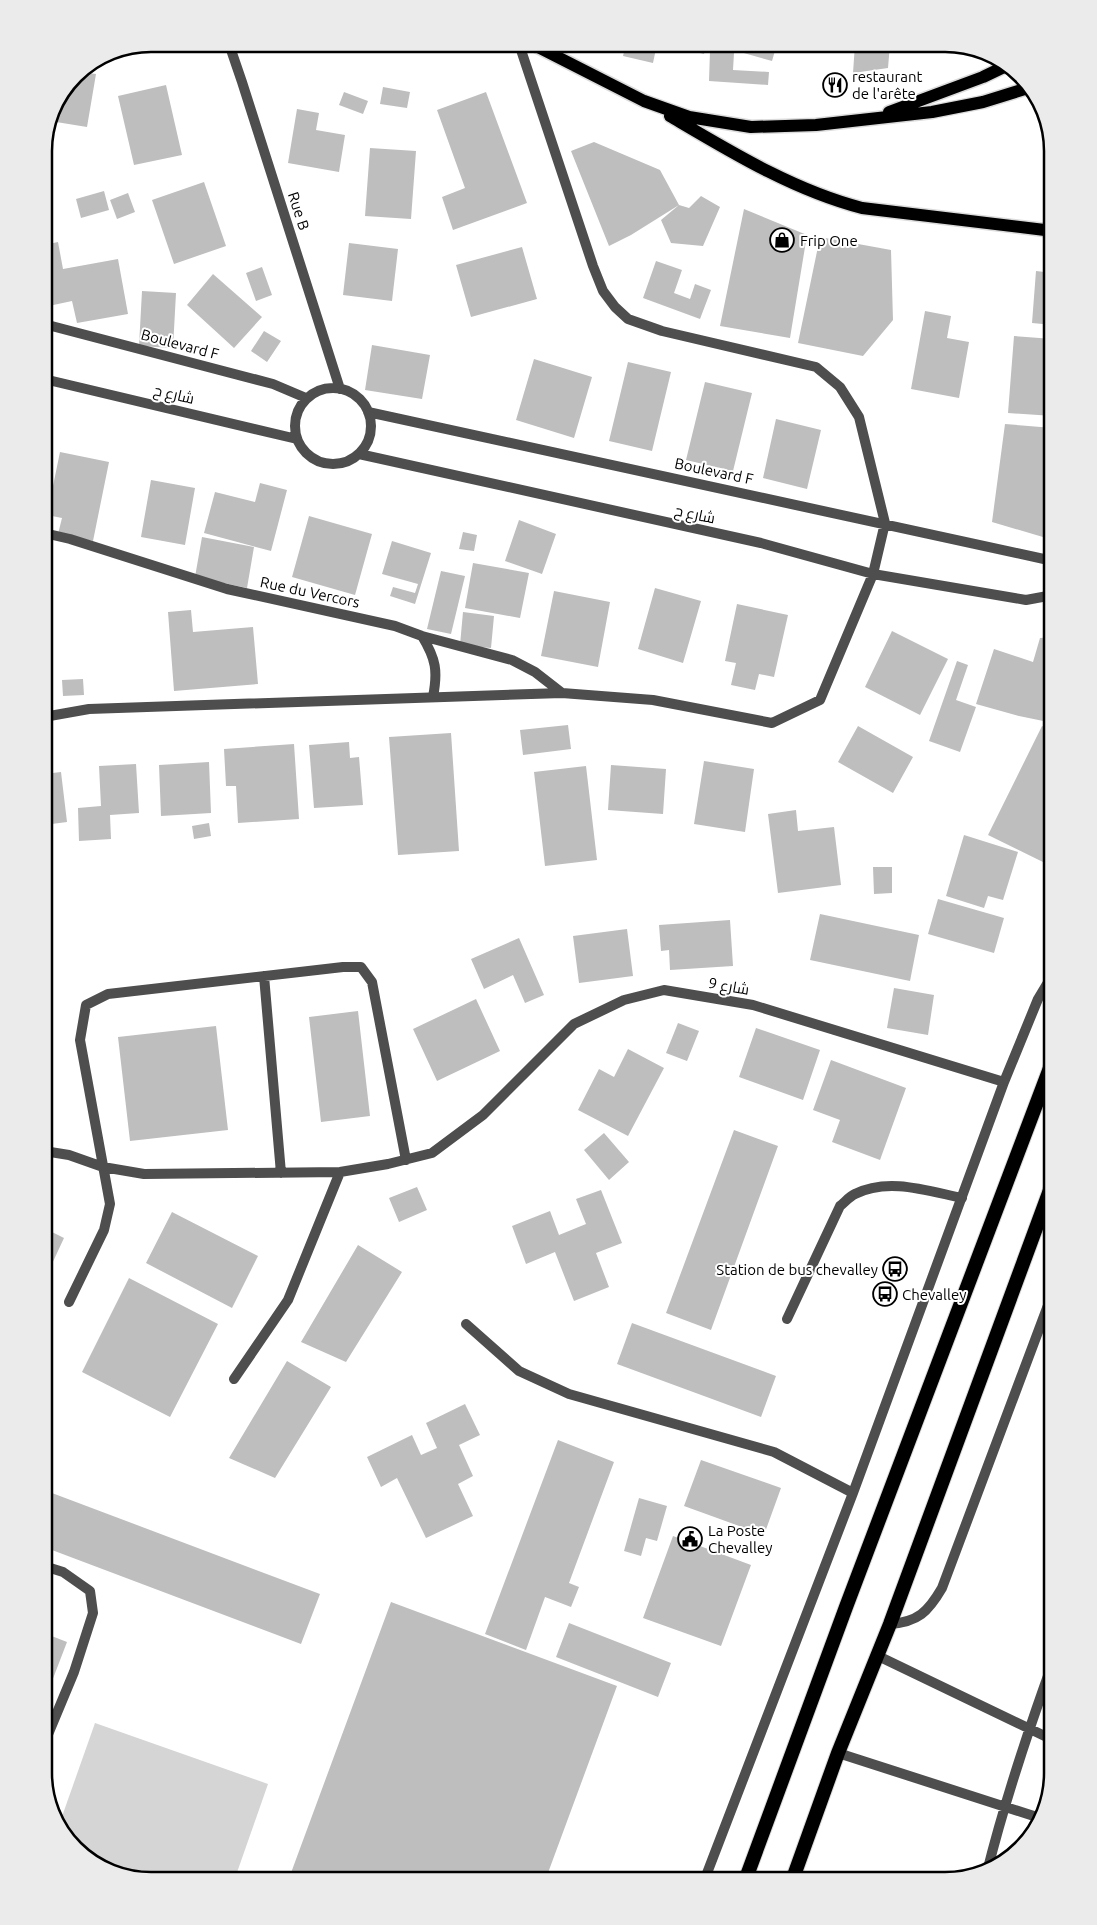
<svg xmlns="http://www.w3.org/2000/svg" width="1097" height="1925" viewBox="0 0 1097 1925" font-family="Ubuntu,Cairo,sans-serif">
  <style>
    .green { fill: #d5d5d5 }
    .building { fill: #bebebe }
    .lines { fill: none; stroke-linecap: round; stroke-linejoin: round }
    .primary-casing { stroke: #dbdbdb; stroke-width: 15 }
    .trunk-casing { stroke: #dbdbdb; stroke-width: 16 }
    .service { stroke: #4e4e4e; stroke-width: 10 }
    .minor { stroke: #4e4e4e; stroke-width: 10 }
    .primary { stroke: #000; stroke-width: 12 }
    .trunk { stroke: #000; stroke-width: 14 }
    .labels { text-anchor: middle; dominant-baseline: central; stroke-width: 4; stroke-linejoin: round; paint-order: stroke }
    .poi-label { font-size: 15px; fill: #000; stroke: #fff; text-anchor: start }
    .street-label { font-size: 15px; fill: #000; stroke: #fff }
    .rim { fill: none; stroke: #000; stroke-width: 2.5 }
  </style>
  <rect width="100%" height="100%" fill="#fff"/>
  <path class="green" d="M95 1723 268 1784 234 1881H145L91 1863 59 1825Z"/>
  <path class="building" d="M626 44H657L653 63 623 56Z
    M663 44H706L704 54Z
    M728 44H777L772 61 726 48Z
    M855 44H890L888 68 853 73Z
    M710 51 734 53 733 70 769 72 768 85 709 81Z
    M81 72 96 74 87 127 50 121 52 110 76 75Z
    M166 85 182 155 134 165 118 96Z
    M383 87 410 92 407 108 380 104Z
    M344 92 368 101 363 114 339 105Z
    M486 92 527 203 453 230 442 197 465 188 437 110Z
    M297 109 319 113 316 130 345 135 339 172 288 163Z
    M594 142 660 170 679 205 631 235 609 246 571 151Z
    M370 148 416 151 411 219 365 216Z
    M204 182 226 246 174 264 152 200Z
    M104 191 109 210 81 218 76 199Z
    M128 193 135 212 117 219 110 200Z
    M701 196 720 207 703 246 671 243 661 220 679 205 689 208Z
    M744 209 807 235 790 338 720 326Z
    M820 237 891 250 893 320 863 356 798 343Z
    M58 242 63 269 118 259 128 314 77 323 72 301 44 307V245Z
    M349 243 398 249 392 301 343 295Z
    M522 247 537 299 471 317 456 265Z
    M656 261 682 270 674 293 690 299 695 284 711 290 700 319 643 298Z
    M262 267 272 295 256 301 246 273Z
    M1036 271 1053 273V325L1032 323Z
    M213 274 262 317 234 348 187 305Z
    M142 291 176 293 173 348 139 346Z
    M925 311 951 316 947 338 969 342 959 398 911 389Z
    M264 331 281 341 267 362 251 351Z
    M1014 336 1053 339V416L1008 413Z
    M372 345 430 355 422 399 365 390Z
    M534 359 592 377 574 438 516 420Z
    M628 362 671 372 652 451 609 441Z
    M705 382 752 393 733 471 686 460Z
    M776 419 821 430 807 489 763 478Z
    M1005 424 1053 428V540L992 522Z
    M60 452 109 462 93 541 58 534 62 518 47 515Z
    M151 480 195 488 185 545 141 537Z
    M260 483 287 490 271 551 204 533 215 492 255 502Z
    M309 516 372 534 355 595 292 577Z
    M519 520 556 534 542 574 505 561Z
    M463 532 477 535 474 551 459 549Z
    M202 537 254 547 247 588 195 577Z
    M392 541 431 553 415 604 390 596 393 587 415 593 418 584 382 574Z
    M473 563 529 573 520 618 465 608Z
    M441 571 465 576 451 634 427 629Z
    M655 588 701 601 683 663 638 649Z
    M554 591 610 602 598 667 541 656Z
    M737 604 788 615 774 677 759 674 755 690 731 685 736 663 725 661Z
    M191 610 193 632 253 627 258 684 174 691 168 612Z
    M463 612 494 616 491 648 460 645Z
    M892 631 948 659 920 715 865 687Z
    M1053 637V723L1019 716 976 704 994 649 1033 662 1040 638Z
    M957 661 968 665 956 700 976 707 960 752 929 741Z
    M83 679 84 695 63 696 62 680Z
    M568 725 571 749 523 755 520 730Z
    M858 726 913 757 893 793 838 762Z
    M1042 726 1053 732V841L1043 862 988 835Z
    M451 733 459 851 398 855 389 737Z
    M349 742 350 758 359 757 363 805 314 808 309 745Z
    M294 744 299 819 238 823 236 786H226L224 749Z
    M704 761 754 769 745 832 694 824Z
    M209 762 211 813 161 816 159 765Z
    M136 764 139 813 110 815 111 839 79 841 78 808 101 806 99 766Z
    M611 765 666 769 663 814 608 810Z
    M586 766 597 860 545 866 534 772Z
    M61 772 67 822 44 825V774Z
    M796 810 798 831 834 827 841 885 778 893 768 814Z
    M209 823 211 836 194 839 192 826Z
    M964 835 1018 852 1003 900 988 896 984 908 946 896Z
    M873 867H892V893L874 894Z
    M938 899 1004 918 994 953 928 934Z
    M820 914 919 935 910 981 810 960Z
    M730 920 733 966 670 970 669 950 661 951 659 925Z
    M627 929 633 976 579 983 573 936Z
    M519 938 544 995 525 1003 513 975 484 989 471 959Z
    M894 988 934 995 928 1035 887 1028Z
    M476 999 500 1051 437 1081 413 1029Z
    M358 1011 370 1116 321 1122 309 1017Z
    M678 1023 699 1031 687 1061 666 1053Z
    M216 1026 228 1130 130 1141 118 1037Z
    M756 1028 820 1050 803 1100 739 1077Z
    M628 1049 664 1068 628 1136 578 1110 599 1069 614 1077Z
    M831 1060 906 1088 880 1160 832 1142 840 1120 813 1110Z
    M734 1130 778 1146 711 1330 666 1313Z
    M604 1133 629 1162 609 1180 584 1150Z
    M417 1187 427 1210 399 1222 389 1198Z
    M601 1190 622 1243 596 1253 609 1287 574 1301 555 1252 526 1264 512 1226 550 1211 559 1235 586 1224 576 1199Z
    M172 1212 258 1256 232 1308 146 1263Z
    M44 1228 64 1238 44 1281Z
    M358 1245 402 1272 346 1362 301 1342Z
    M129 1278 218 1324 170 1417 82 1372Z
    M632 1323 776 1376 761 1417 617 1364Z
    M287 1361 331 1387 275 1478 229 1458Z
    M465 1404 480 1435 459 1445 473 1476 458 1484 473 1516 426 1538 397 1478 381 1487 367 1457 412 1435 421 1455 437 1448 426 1423Z
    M558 1440 614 1462 569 1583 579 1587 571 1607 545 1597 526 1650 485 1634Z
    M701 1460 781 1488 764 1535 684 1506Z
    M44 1490 320 1594 301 1644 44 1547Z
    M639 1498 667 1506 657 1541 646 1538 641 1556 624 1551Z
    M673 1536 751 1565 721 1646 643 1618Z
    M391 1602 617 1686 545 1881H288Z
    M569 1623 671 1663 658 1697 556 1657Z
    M44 1633 67 1642 44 1702Z"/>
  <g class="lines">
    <g class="primary-casing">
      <path id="primary" d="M532 44 644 101 689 117 751 127 816 125 932 112 983 102 1028 88
        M889 112 983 77 1008 65
        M670 116C731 152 793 190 862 208L1053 231"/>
    </g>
    <g class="trunk-casing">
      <path id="trunk" d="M745 1881 846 1607 1053 1060
        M792 1881 838 1753 890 1624 1053 1182"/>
    </g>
    <path class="service" d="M787 1319 840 1206C845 1202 850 1196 855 1194 888 1177 928 1191 962 1198
      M890 1624C918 1622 928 1612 942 1588L1053 1292
      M44 1744 74 1672 93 1613 90 1591 63 1572 44 1566"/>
    <path class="minor" d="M229 44 242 82 340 389
      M44 324 273 384 306 398
      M44 379 297 439
      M295 426a38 38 0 1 1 76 0a38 38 0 1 1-76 0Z
      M368 412 1053 561
      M359 454 761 543 873 574 1026 600 1053 595
      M44 533 70 539 227 589 395 626 422 636 512 660 535 672 562 693
      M422 636C436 659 438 671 433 697
      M44 717 89 709 562 693 653 700 772 723 820 700 873 574 885 523 859 417 840 387 816 367 662 331 628 319 615 307 603 291 593 266 519 44
      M264 976 281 1173
      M44 1151 69 1155 103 1167 144 1174 340 1172 388 1164 432 1153 483 1115 574 1024 624 1000 664 990 753 1005 1004 1082
      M69 1302 104 1230 110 1204 80 1040 86 1005 108 994 343 967H361L372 982 406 1160
      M466 1324 519 1371 569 1394 774 1452 853 1493
      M234 1379 288 1300 340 1172
      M876 1655 1053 1740
      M838 1753 1040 1818
      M987 1872C1005 1800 1028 1731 1053 1662
      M704 1881 853 1493 1004 1082 1038 999 1053 974"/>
    <use href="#primary" class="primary"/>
    <use href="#trunk" class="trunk"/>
  </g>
  <defs>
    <g id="restaurant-ring" transform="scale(1.25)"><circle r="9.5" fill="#fff" stroke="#000" stroke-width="1.5"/><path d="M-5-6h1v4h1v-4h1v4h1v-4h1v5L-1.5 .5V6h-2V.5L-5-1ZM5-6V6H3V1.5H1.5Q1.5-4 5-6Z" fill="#000"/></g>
    <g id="shop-ring" transform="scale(1.25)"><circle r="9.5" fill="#fff" stroke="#000" stroke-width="1.5"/><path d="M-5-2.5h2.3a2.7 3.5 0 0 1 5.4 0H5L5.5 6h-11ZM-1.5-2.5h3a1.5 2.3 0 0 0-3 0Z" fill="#000"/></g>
    <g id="bus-ring" transform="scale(1.25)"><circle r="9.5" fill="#fff" stroke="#000" stroke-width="1.5"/><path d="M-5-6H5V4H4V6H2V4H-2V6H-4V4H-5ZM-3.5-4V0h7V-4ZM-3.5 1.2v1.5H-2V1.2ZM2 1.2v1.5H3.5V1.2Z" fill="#000"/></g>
    <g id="civic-ring" transform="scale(1.25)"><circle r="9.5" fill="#fff" stroke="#000" stroke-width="1.5"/><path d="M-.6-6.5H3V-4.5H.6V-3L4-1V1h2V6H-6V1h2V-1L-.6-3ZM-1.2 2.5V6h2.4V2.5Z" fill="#000"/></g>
  </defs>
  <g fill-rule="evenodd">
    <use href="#restaurant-ring" x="835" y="85"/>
    <use href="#shop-ring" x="782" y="240"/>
    <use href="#bus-ring" x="895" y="1269"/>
    <use href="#bus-ring" x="885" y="1294"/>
    <use href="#civic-ring" x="690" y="1539"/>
  </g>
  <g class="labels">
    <g class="poi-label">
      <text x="852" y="76">restaurant<tspan x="852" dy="17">de l'arête</tspan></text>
      <text x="800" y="240">Frip One</text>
      <text x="878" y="1269" text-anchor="end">Station de bus chevalley</text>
      <text x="902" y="1294">Chevalley</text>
      <text x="708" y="1530">La Poste<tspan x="708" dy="17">Chevalley</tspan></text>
    </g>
    <g class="street-label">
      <text transform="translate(299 211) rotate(72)">Rue B</text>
      <text transform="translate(180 344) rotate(15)">Boulevard F</text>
      <text transform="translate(174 394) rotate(13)">شارع ح</text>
      <text transform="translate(714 471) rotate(12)">Boulevard F</text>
      <text transform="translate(695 514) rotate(12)">شارع ح</text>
      <text transform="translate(310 592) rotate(12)">Rue du Vercors</text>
      <text transform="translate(729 986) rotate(10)">شارع 9</text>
    </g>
  </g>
  <path d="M0 0H1097V1925H0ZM151 52H945A99 99 0 0 1 1044 151V1773A99 99 0 0 1 945 1872H151A99 99 0 0 1 52 1773V151A99 99 0 0 1 151 52Z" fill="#ebebeb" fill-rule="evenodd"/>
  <path class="rim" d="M151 52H945A99 99 0 0 1 1044 151V1773A99 99 0 0 1 945 1872H151A99 99 0 0 1 52 1773V151A99 99 0 0 1 151 52Z"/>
</svg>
